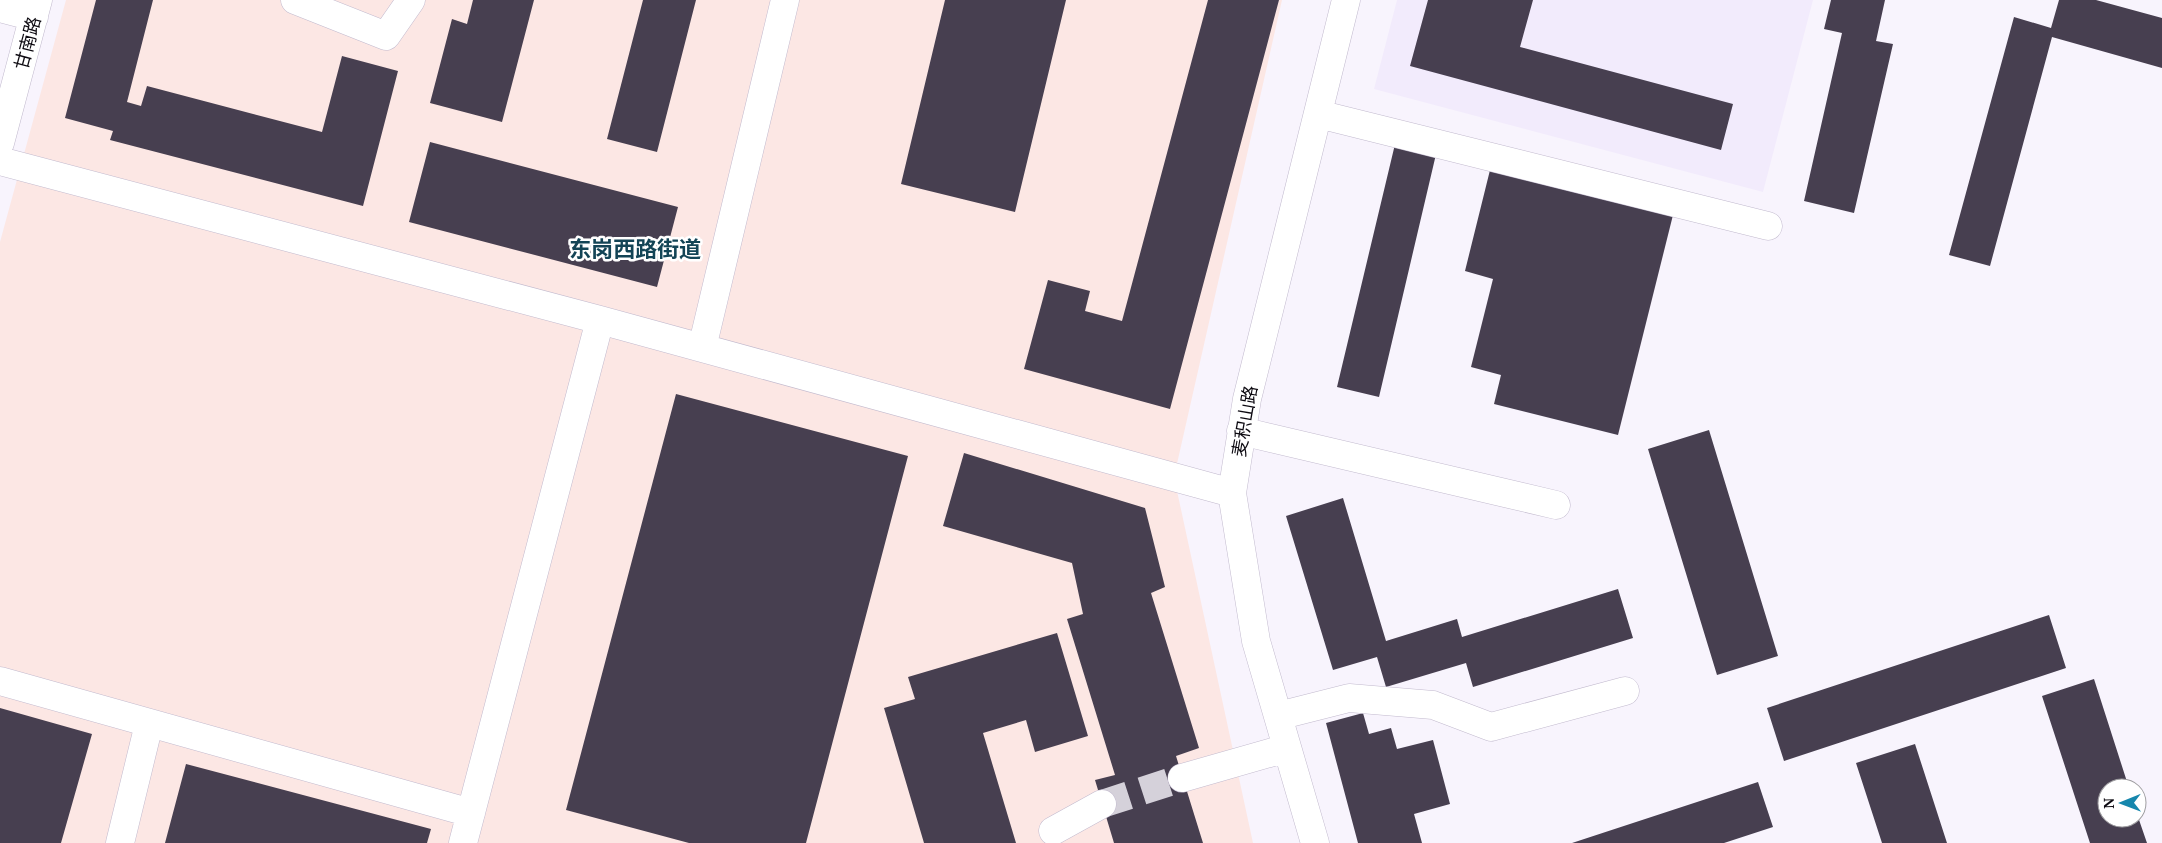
<svg xmlns="http://www.w3.org/2000/svg" width="2162" height="843" viewBox="0 0 2162 843" font-family="'Noto Serif','Noto Sans SC',serif">
  <style>
    .commercial { fill: #fce7e4 }
    .built { fill: #f2ebfc }
    .building { fill: #473f50 }
    .lines { fill: none; stroke-linecap: round; stroke-linejoin: round }
    .minor-tunnel { stroke: #d5d1da; stroke-width: 28; stroke-dasharray: 28 14; stroke-linecap: butt }
    .minor-casing { stroke: #c2bace; stroke-width: 29 }
    .minor { stroke: #fff; stroke-width: 28 }
    .labels { text-anchor: middle; dominant-baseline: central; stroke-width: 5; stroke-linejoin: round; paint-order: stroke }
    .street-label { font-size: 18px; fill: #0d0a11; stroke: #fff }
    .district-label { font-size: 22px; font-weight: bold; fill: #134456; stroke: #fff }
  </style>
  <rect width="100%" height="100%" fill="#f8f4fd"/>
  <path class="commercial" d="M66 0H1282L1174 477 1253 843H0V242Z"/>
  <path class="built" d="M1397 0H1813L1763 192 1374 89Z"/>
  <path class="building" d="M96 0H153L127 102 141 106 147 86 322 132 342 56 398 71 363 206 110 140 113 131 65 118Z
    M473 0H534L502 122 430 103 452 19 467 24Z
    M643 0H696L657 152 607 139Z
    M945 0H1066L1015 212 901 184Z
    M1208 0H1279L1170 409 1024 369 1048 280 1090 291 1085 311 1122 321Z
    M1428 0H1533L1520 47 1733 104 1721 150 1410 66Z
    M1831 0H1885L1876 41 1893 44 1854 213 1804 201 1842 33 1824 29Z
    M2059 0H2096L2162 18V68L2052 37 1990 266 1949 255 2014 17 2051 28Z
    M1396 140 1437 150 1379 397 1337 387Z
    M430 142 678 207 657 287 409 222Z
    M1492 162 1675 207 1618 435 1494 404 1501 375 1471 367 1493 279 1465 271Z
    M676 394 908 456 806 843H689L566 810Z
    M1709 430 1778 656 1717 675 1648 449Z
    M964 453 1145 508 1165 587 1151 593 1199 748 1176 756 1203 843H1114L1095 780 1115 775 1067 619 1083 614 1072 563 943 526Z
    M1343 498 1386 641 1457 619 1462 637 1618 589 1633 638 1473 687 1466 663 1386 687 1377 657 1333 670 1286 516Z
    M2049 615 2066 668 1784 761 1767 708Z
    M1057 633 1088 736 1035 752 1026 720 983 733 1016 843H924L884 708 915 699 908 677Z
    M2094 679 2129 788H2107V818H2137V814L2147 843H2090L2042 696Z
    M0 708 92 734 61 843H0Z
    M1363 713 1369 734 1391 728 1397 749 1433 740 1450 804 1414 814 1422 843H1358L1326 723Z
    M1915 744 1947 843H1882L1856 763Z
    M186 764 431 829 427 843H165Z
    M1758 782 1773 827 1724 843H1572Z"/>
  <g class="lines">
    <path class="minor-tunnel" d="M1102 804 1182 778"/>
    <g class="minor-casing">
      <path id="minor" d="M295 0 386 36 411 0
        M0 8 34 17
        M1318 114 1768 226
        M0 143 38 0
        M0 161 600 320 1232 493
        M702 348 785 0
        M1241 431 1556 505
        M0 681 471 813
        M1278 716 1349 698 1433 705 1491 727 1625 691
        M1182 778 1287 748
        M1053 831 1102 804
        M120 843 149 724
        M463 843 600 320
        M1315 843 1256 641 1232 493 1247 399 1346 0"/>
    </g>
    <use href="#minor" class="minor"/>
  </g>
  <g class="labels">
    <g class="street-label">
      <text transform="translate(27 43) rotate(-75)">甘南路</text>
      <text transform="translate(1244 421) rotate(-80)">麦积山路</text>
    </g>
    <g class="district-label">
      <text x="635" y="248">东岗西路街道</text>
    </g>
  </g>
  <g transform="translate(2122 803) rotate(269)"><circle r="24" fill="#ffffff" stroke="#9e9da0"/>
  <path d="M0-4L9 19L0 12L-9 19Z" fill="#1687ad"/>
  <text y="-8" font-size="14" font-weight="bold" text-anchor="middle" fill="#0d0a11">N</text>
  </g>
</svg>
